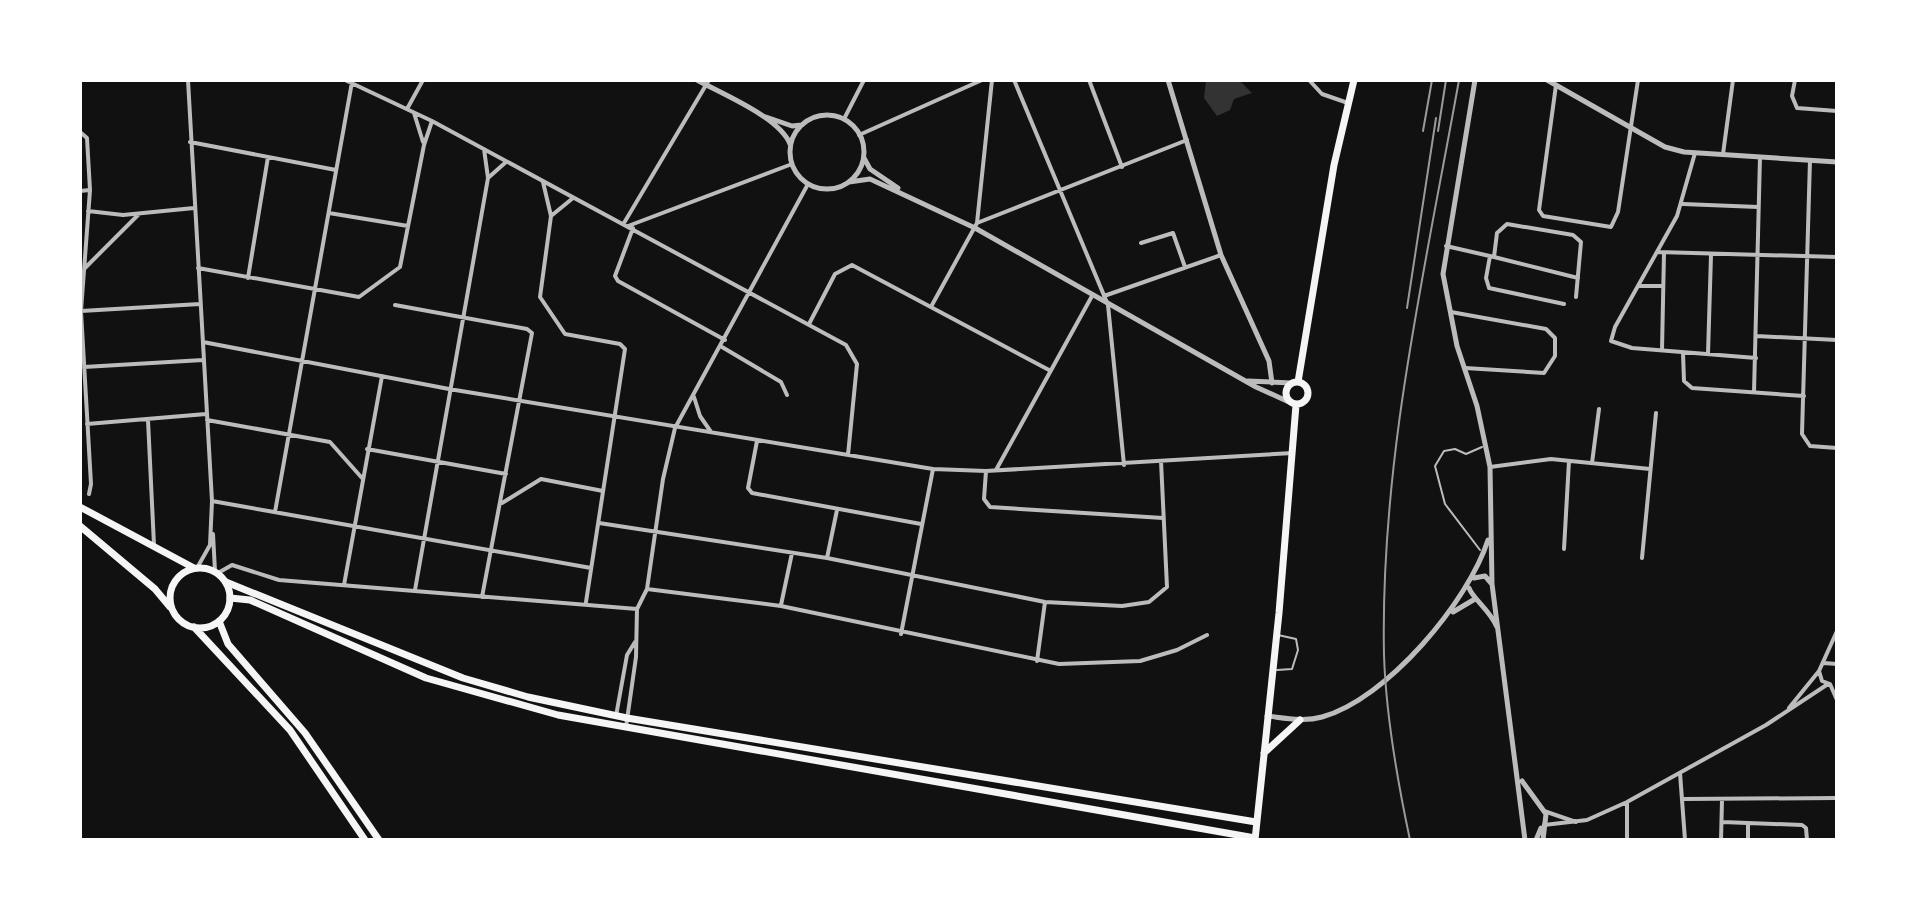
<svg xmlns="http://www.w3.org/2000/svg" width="1917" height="920" viewBox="0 0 1917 920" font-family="Lato,sans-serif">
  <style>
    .water { fill: #333 }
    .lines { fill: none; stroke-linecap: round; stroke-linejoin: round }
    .service { stroke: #bcbcbc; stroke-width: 2 }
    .minor { stroke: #bcbcbc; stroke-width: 4 }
    .tertiary { stroke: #bcbcbc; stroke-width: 5 }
    .primary { stroke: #f5f5f5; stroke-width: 7 }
    .trunk { stroke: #f5f5f5; stroke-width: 7 }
    .rail { stroke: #9a9a9a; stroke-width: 2 }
  </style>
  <rect width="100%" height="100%" fill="#111"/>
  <path class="water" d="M1206 80H1239L1252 93 1234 99 1230 110 1217 116 1204 98Z"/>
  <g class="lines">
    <path class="service" d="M1480 550 1445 504 1435 466 1444 451 1455 449 1466 454 1482 447
      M1277 670 1292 669 1298 650 1296 639 1278 635"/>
    <path class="minor" d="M188 80 212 501 210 545 197 568
      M345 80 432 121 846 345 857 364 848 455
      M1014 80 1108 305 1124 465
      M1089 80 1122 167
      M1309 80 1322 94 1348 103
      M1795 80 1792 96 1797 108 1837 111
      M1556 85 1539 210 1543 216 1611 227 1618 212 1638 80
      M407 109 423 80
      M414 113 423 142
      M844 119 864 80
      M80 132 87 138 90 190 81 311 91 484 89 494
      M859 135 982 80
      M190 142 336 170
      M1695 153 1677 216 1615 327 1611 341 1632 348 1756 358
      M1723 154 1733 80
      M1810 160 1802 434 1810 446 1837 448
      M488 178 506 162
      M543 182 551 216 573 198
      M80 191 90 190
      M1683 204 1758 207
      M88 211 123 215 194 208
      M329 213 408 226
      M551 216 540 297 565 334 620 344 625 349 586 602
      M624 223 709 80
      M977 223 992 80
      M628 226 792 164
      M633 228 615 276 618 281 725 340
      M1141 243 1173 233 1185 267
      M1446 246 1494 257 1497 233 1507 224 1573 235 1581 242 1576 297
      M1658 252 1837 257
      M1490 256 1486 278 1489 288 1564 304
      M1494 257 1578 278
      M85 268 138 215
      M198 268 359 297 400 267 424 145 432 121
      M248 278 268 157
      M1639 286H1663
      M1104 296 1221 255
      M395 305 527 329 532 333 482 597
      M932 305 977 223 1187 140
      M81 311 200 304
      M1451 312 1546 329 1555 338V356L1544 373 1465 368
      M809 324 835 274 852 265 1049 370
      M1756 336 1837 340
      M203 342 449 389 933 469 986 471 1293 453
      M722 347 781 382 787 395
      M1662 350 1664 253
      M1683 353 1684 381 1692 388 1804 396
      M1708 354 1711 255
      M84 367 203 360
      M1754 392 1760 157
      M694 397 700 416 711 432
      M148 420 154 545
      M207 420 330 442 362 478
      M87 424 206 414
      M757 441 748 488 752 493 921 524
      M367 449 506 474
      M1592 463 1599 409
      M1490 467 1551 459 1650 469
      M996 470 1092 296
      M986 471 984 499 990 507 1163 518
      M212 501 591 568
      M502 503 541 479 603 491
      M275 512 352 82
      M599 523 827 558 1045 602 1122 606 1149 602 1167 587 1161 461
      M213 534 215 571
      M1564 549 1569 461
      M827 558 837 510
      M1642 558 1656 413
      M218 573 232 565 279 580 637 609 647 589 663 479 675 428 808 184
      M344 585 382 376
      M647 589 781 606 1059 664 1140 661 1177 650 1207 635
      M415 590 488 178 484 149
      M781 605 792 553
      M1837 631 1819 671 1822 681 1830 684 1837 700
      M901 634 933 469
      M1037 661 1045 602
      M1824 663 1837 664
      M1789 708 1819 671
      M616 716 627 655 635 642
      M626 727 636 657 637 609
      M1680 773 1685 840
      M1684 799 1837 798
      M1544 811 1576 822
      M1722 822 1802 825 1806 828 1807 840
      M1544 825 1587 820 1627 802 1766 725 1828 684
      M1627 840V802
      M1721 840 1722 800
      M1748 840V825"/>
    <path class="tertiary" d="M697 80C722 94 779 117 790 144
      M1168 80 1221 255 1269 361 1272 383
      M1475 80 1443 274 1457 346 1477 406 1490 467 1492 584 1525 840
      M1547 80 1665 147 1684 152 1837 162
      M790 152a37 37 0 1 1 74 0a37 37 0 1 1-74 0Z
      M766 117 792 126 802 125
      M864 158 870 169 898 188
      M849 182 870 179 975 228 1256 387 1289 402
      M1248 381 1291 383
      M1474 578 1485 576 1491 583
      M1469 588C1473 599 1489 609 1497 627
      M1453 612 1475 599
      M1267 716C1285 718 1304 722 1322 717 1387 699 1468 602 1488 540
      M1522 781 1546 814 1543 840
      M1536 840 1541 828"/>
    <path class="primary" d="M1286 393a11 11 0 1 1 22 0a11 11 0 1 1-22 0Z
      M1298 382 1334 165 1354 80
      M226 582 463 678 528 697 627 718 1256 822
      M230 598 250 600 426 678 558 715 1255 838
      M1264 753 1300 720
      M1255 840 1279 613 1296 405"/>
    <path class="trunk" d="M80 507 194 568
      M80 526 155 589 170 607
      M170 598a30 30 0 1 1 60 0a30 30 0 1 1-60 0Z
      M219 621 228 644 305 733 379 840
      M194 627 290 730 365 840"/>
    <path class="rail" d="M1423 131 1432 80
      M1438 131 1446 80
      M1407 308 1436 118
      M1410 840C1397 779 1386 717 1384 655 1380 461 1425 270 1459 80"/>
  </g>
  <rect width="1917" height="920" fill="none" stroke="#ffffff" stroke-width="164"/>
</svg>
